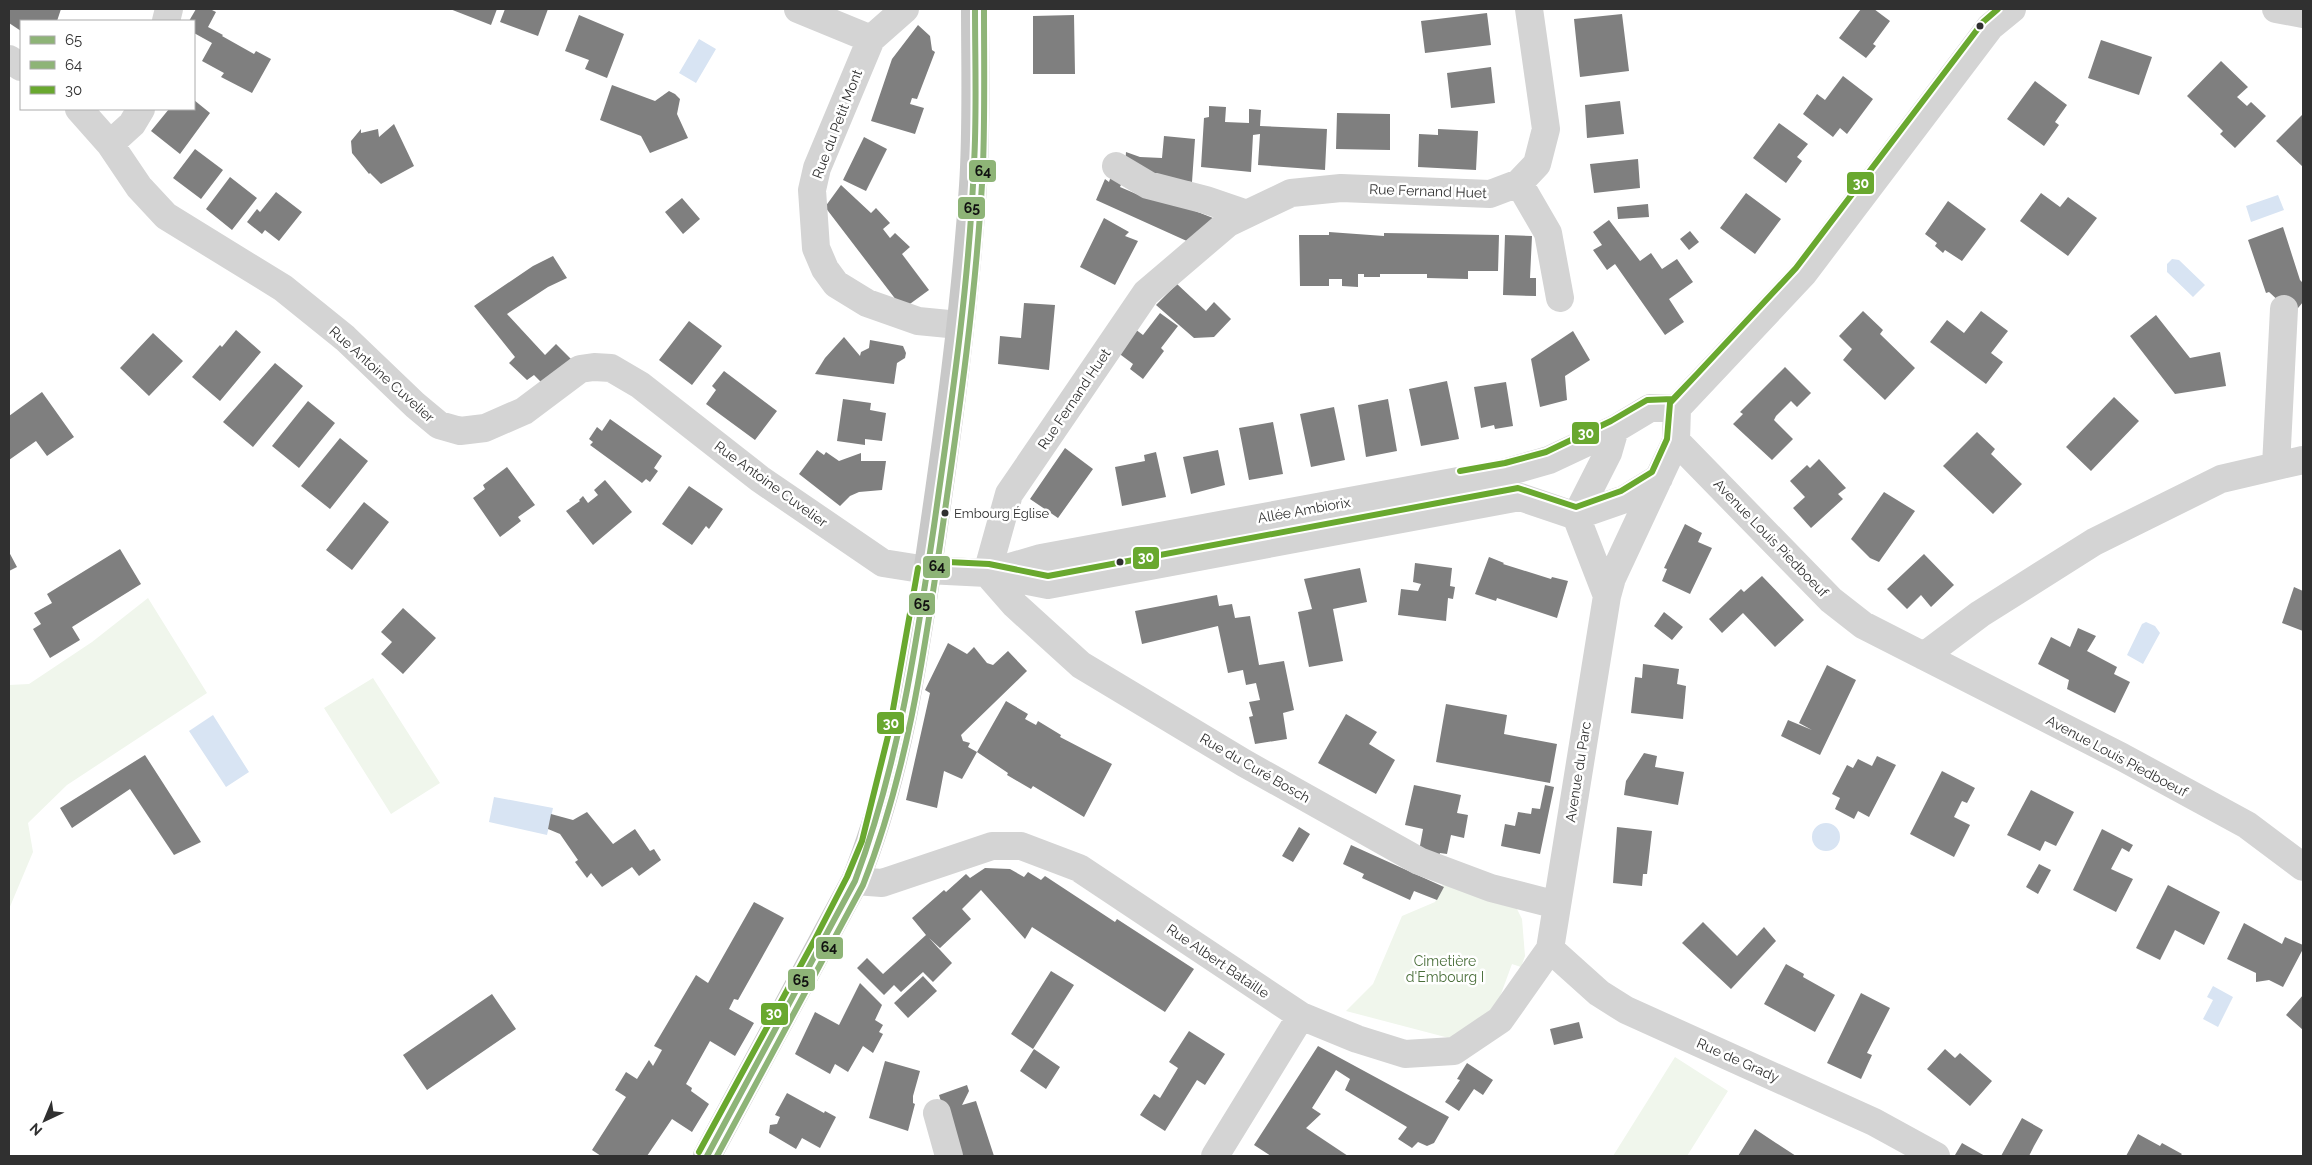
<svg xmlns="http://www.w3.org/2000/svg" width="2312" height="1165" viewBox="0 0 2312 1165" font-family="Raleway,sans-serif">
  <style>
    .green { fill: #f0f6ec }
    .water { fill: #d8e4f3 }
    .building { fill: #7f7f7f }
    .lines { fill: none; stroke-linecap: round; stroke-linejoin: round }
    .minor { stroke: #d4d4d4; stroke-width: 28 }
    .major { stroke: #c8c8c8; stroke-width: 28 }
    .bus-1-casing { stroke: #fff; stroke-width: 10 }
    .bus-2-casing { stroke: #fff; stroke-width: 10 }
    .bus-3-casing { stroke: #fff; stroke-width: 10 }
    .bus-1 { stroke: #8eb477; stroke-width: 6 }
    .bus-2 { stroke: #8eb477; stroke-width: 6 }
    .bus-3 { stroke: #69a82f; stroke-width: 6 }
    .bus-dot { fill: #303030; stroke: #fff; stroke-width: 2 }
    .labels { text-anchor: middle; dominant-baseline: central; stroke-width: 5; stroke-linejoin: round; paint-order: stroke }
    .bus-label { font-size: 13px; fill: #303030; stroke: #fff; text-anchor: start }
    .street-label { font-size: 14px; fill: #303030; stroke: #fff }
    .park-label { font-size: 14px; fill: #4a6f3a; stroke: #fff }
    .line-badge { stroke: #fff; stroke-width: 2 }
    .badge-label { font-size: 14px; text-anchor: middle; font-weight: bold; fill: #fff }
    .pale-badge-label { font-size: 14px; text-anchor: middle; font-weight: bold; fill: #111 }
  </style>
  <rect width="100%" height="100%" fill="#fff"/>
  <path class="green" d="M148 598 207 693 67 785 28 823 33 852 9 909V685L29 684 92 642Z
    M373 678 440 783 391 814 324 708Z
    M1444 882 1516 907 1522 919 1525 956 1521 967 1512 964 1494 1013 1476 1026 1449 1038 1346 1011 1373 984 1402 916 1435 902 1444 887 1442 886Z
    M1675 1057 1728 1091 1687 1156H1613Z"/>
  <path class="water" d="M699 39 716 49 696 83 679 73Z
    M2278 195 2284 210 2251 222 2246 206Z
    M2172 259 2179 260 2205 285 2193 297 2167 272V264Z
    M2146 622 2155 626 2160 633 2143 664 2127 655 2142 624Z
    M213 715 249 772 226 787 189 731Z
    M494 797 553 808 547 835 489 822Z
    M1812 837a14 14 0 1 1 28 0a14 14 0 1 1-28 0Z
    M2213 986 2233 997 2218 1027 2203 1019 2213 1000 2207 997Z"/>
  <path class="building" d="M9 9H61L57 21H21V31L9 23Z
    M196 9H210L216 12 208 27 223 35 222 36 254 54 256 51 271 59 252 93 221 77 224 73 202 61 212 43 194 33V21H189Z
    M450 9H497L491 25Z
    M505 9H548L538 36 500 22Z
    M1861 9H1874L1890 21 1873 44 1876 46 1866 58 1839 38Z
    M1487 13 1491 45 1425 53 1421 21Z
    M1622 14 1629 71 1580 77 1574 19Z
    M579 15 624 34 607 78 585 69 589 60 565 51Z
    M1074 15 1075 74H1033V16Z
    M918 25 930 36 932 50 935 52 917 99 912 98 910 104 924 108 915 134 871 121 892 59Z
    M2101 40 2152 57 2139 95 2088 78Z
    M2221 61 2248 87 2237 97 2247 106 2251 102 2266 116 2235 148 2220 134 2223 131 2187 96Z
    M1491 67 1495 103 1451 108 1447 73Z
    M1843 76 1873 99 1847 134 1840 128 1833 137 1803 114 1817 94 1825 100Z
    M2035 81 2067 105 2055 122 2059 125 2044 146 2007 119Z
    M612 85 655 101 669 91 675 94 680 99 677 114 688 138 650 153 641 136 600 120Z
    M194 100 210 113 180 154 151 131 169 109H194Z
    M1620 101 1624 134 1587 138 1585 105Z
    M1209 106 1226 107 1225 122 1249 123V109L1261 110 1260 126 1327 129 1325 170 1258 165 1260 134 1253 135 1251 172 1201 167 1204 118 1209 117Z
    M1337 113 1390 114V150L1336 149Z
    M2303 114V167L2276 141Z
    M1779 123 1808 144 1797 157 1802 161 1786 183 1753 158Z
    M394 124 414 166 381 184 370 173 369 174 352 153 351 141 361 129V133L378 129 379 137Z
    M1438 129 1478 131 1476 170 1418 167 1419 134 1438 135Z
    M1164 136 1195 139 1192 182 1154 178 1125 167 1126 152 1140 157 1162 158Z
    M864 137 887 149 866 191 843 180Z
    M195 149 223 170 201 199 173 178Z
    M1638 159 1640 188 1594 193 1590 164Z
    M1112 173 1124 178 1120 187 1148 199 1152 194 1213 218 1189 242 1096 200 1105 179 1109 182Z
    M230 177 257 198 232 230 206 209Z
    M841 185 871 213 876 208 890 223 883 229 890 238 895 233 910 247 902 254 929 290 903 309 825 207Z
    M276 192 302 212 279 241 265 230 262 234 247 222 257 209 260 212Z
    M1746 193 1781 219 1755 254 1720 228Z
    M2041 193 2060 207 2068 197 2097 218 2068 256 2020 221Z
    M682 198 700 219 683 234 665 212Z
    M1948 201 1986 229 1962 261 1945 250 1943 253 1935 246 1937 243 1925 234Z
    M1648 204 1649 217 1618 219 1617 207Z
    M1104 218 1129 232 1125 236 1138 241 1115 285 1080 267Z
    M1609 220 1640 261 1651 253 1662 269 1677 259 1693 282 1669 299 1684 322 1665 335 1615 264 1607 270 1593 250 1602 245 1593 232Z
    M2283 227 2300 280 2303 283V302L2293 314 2269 292 2266 293 2248 240Z
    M1690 231 1699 242 1689 250 1680 239Z
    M1329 232 1384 236V233L1499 235 1498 271H1468V279L1427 278V274H1380V277H1364V274H1358V287L1342 286V279H1329V286H1300L1299 235H1329Z
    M1505 235 1532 236 1530 278H1536V296L1503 295Z
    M553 256 567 278 548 287 507 314 545 355 556 344 573 361 545 386 534 375 527 380 509 363 515 357 474 306 533 266Z
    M1177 284 1206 311 1214 302 1231 319 1214 337 1194 338 1156 305Z
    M1024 303 1055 305 1049 370 998 364 1000 336 1021 338Z
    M1863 311 1883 330 1880 334 1915 368 1885 400 1843 360 1852 349 1839 336Z
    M1981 311 2008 331 1991 353 2003 362 1986 384 1930 342 1947 320 1964 333Z
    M1160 313 1178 326 1161 348 1164 351 1143 379 1130 369 1133 364 1117 352 1135 329 1143 335Z
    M2156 315 2190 358 2220 352 2226 386 2175 394 2130 336Z
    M689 321 722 346 692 385 659 360Z
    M236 330 261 352 220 401 192 377 220 345 222 347Z
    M1573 331 1590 360 1565 376 1567 400 1540 407 1531 359Z
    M153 333 183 361 149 396 120 368Z
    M844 337 860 356 861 352 869 348 870 340 903 346 906 353 905 358 897 363 894 384 815 374 825 358Z
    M275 363 303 386 253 447 223 422Z
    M1785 367 1811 393 1797 407 1791 401 1776 416 1774 420 1793 439 1772 460 1733 424 1743 414 1740 412Z
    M724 371 777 411 755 440 706 404 716 390 712 386Z
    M1447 381 1459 439 1421 446 1409 389Z
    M1506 382 1513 426 1495 429 1494 425 1481 428 1474 387Z
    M42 392 74 437 47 456 36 441 9 460V416Z
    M2114 397 2139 421 2091 471 2066 447Z
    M843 399 871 403 870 410 886 413 882 441 865 439V445L837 441Z
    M1388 399 1397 451 1366 457 1358 405Z
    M308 401 335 423 299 468 272 446Z
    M1334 407 1345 460 1311 467 1300 414Z
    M610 419 662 456 654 468 658 471 650 482 646 479 642 483 590 445 593 442 589 439 597 427 602 431Z
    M1273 422 1283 474 1249 480 1239 428Z
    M1977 432 1995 449 1991 454 2022 484 1993 514 1943 466Z
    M340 438 368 461 330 509 301 486Z
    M1065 448 1093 469 1058 518 1030 499Z
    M817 450 824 455 826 452 839 461 861 453V461H886L882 490 859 492 850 496 840 506 799 474Z
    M1218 450 1225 485 1191 494 1183 457Z
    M1156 452 1166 497 1122 506 1115 467 1145 461 1144 455Z
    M1819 459 1846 488 1838 494 1843 499 1811 528 1793 508 1805 497 1790 481 1807 465 1810 468Z
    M507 467 535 505 518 517 521 521 500 537 473 498 485 489 483 485Z
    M605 480 632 512 593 545 566 511 580 501 579 500 583 496 588 503 598 495 594 490Z
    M689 486 723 509 709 529 706 526 692 545 662 524Z
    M1884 492 1915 511 1879 562 1870 558 1851 539Z
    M364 502 389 522 352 570 326 550Z
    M1685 524 1702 533 1698 542 1712 548 1690 594 1662 581 1667 569 1664 568Z
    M120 549 141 584 72 627 80 640 50 658 33 629 41 624 34 613 52 603 47 594Z
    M9 552 17 567 9 571Z
    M1924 554 1954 585 1931 607 1921 595 1907 609 1887 589Z
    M1489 557 1504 563 1503 564 1551 579 1552 577 1568 581 1557 618 1497 598 1496 601 1475 594Z
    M1415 563 1452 568 1450 586 1455 587 1453 599 1448 598 1446 621 1398 615 1401 589 1418 591 1421 584 1413 582Z
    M1360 568 1367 602 1333 609 1343 661 1309 667 1298 612 1312 609 1304 579Z
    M1762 576 1804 620 1775 647 1743 613 1722 633 1709 619 1741 589 1744 592Z
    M2294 587 2303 591V631L2282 623Z
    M1217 595 1219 606 1232 604 1235 618 1250 616 1259 665 1284 661 1294 710 1283 713 1287 739 1255 744 1249 717 1253 716 1249 702 1260 700 1256 683 1246 685 1243 670 1228 673 1218 626 1142 644 1135 611Z
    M403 608 436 638 403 674 381 654 392 642 381 632Z
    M1664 612 1683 627 1672 640 1654 626Z
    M2078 628 2096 636 2087 651 2117 667 2114 674 2130 682 2115 713 2067 689 2069 680 2038 664 2051 637 2070 647Z
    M948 643 967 654 974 647 987 663 993 665 1008 651 1027 671 961 735 963 741 970 743 968 747 977 752 1006 701 1028 714 1025 719 1036 725 1038 721 1061 735 1060 737 1112 764 1084 817 1033 786 1031 789 1007 775 1008 773 977 752 962 779 944 771 937 808 906 800 930 693 925 690Z
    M1643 664 1679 669 1677 684 1686 686 1683 719 1631 713 1635 677 1642 678Z
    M1827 665 1856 680 1820 755 1781 736 1788 720 1812 730 1799 723Z
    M1446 704 1507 715 1504 734 1557 744 1550 783 1436 762Z
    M1346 714 1377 732 1369 744 1395 760 1376 794 1318 763Z
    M1644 753 1657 756 1655 767 1684 772 1678 805 1624 795 1626 781Z
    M145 755 201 842 174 855 130 789 72 828 60 808Z
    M1877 756 1896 765 1869 817 1858 811 1854 819 1835 809 1840 798 1832 794 1847 765 1853 768 1858 759 1872 766Z
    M1942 771 1975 788 1967 803 1962 801 1954 817 1970 825 1954 857 1910 834Z
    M1414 785 1461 795 1457 813 1468 815 1464 838 1451 835 1447 854 1440 853 1439 856 1419 851 1423 829 1405 825Z
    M1545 785 1554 787 1540 854 1501 846 1505 824 1515 826 1518 812 1531 814 1532 808 1540 809Z
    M2031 790 2074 812 2056 846 2045 841 2040 851 2007 835Z
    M587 812 613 844 635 829 650 851 654 849 661 860 639 876 632 867 602 887 591 873 587 878 575 862 578 860 560 834 548 829 551 814 573 820Z
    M1299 827 1310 834 1293 862 1282 856Z
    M1617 827 1652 831 1647 874H1643L1642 886 1613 883Z
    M2102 829 2133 845 2129 852 2122 848 2111 869 2133 879 2116 912 2073 890Z
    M1351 845 1444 887 1437 900 1414 891 1410 900 1362 878 1364 874 1343 864Z
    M2039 864 2051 870 2038 894 2026 887Z
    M985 868 1010 869 1024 877 1028 872 1041 880 1045 876 1115 922 1117 919 1194 969 1165 1012 1032 927 1025 939 981 890 962 909 971 919 956 933 940 948 929 938 952 963 933 982 923 972 901 992 894 985 884 995 857 968 867 958 883 974 926 935 912 918 944 890 946 892 966 874 970 878Z
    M2168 885 2220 912 2204 945 2175 930 2160 960 2136 948Z
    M754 902 784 918 738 1000 734 999 729 1009 754 1023 735 1056 710 1041 686 1084 692 1088 691 1091 709 1104 692 1132 672 1119 647 1156H601L592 1150 626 1097 615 1090 626 1072 637 1079 649 1060 653 1066 662 1050 654 1046 696 975 708 983Z
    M1703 922 1737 956 1764 927 1776 941 1731 989 1682 943Z
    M2244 923 2282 944 2285 937 2303 945V949L2283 987 2269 980 2256 982V973L2227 959Z
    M1786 964 1804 974 1803 977 1835 995 1815 1032 1764 1004Z
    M1051 971 1074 985 1033 1049 1011 1034Z
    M923 976 937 991 908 1018 894 1003Z
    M860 983 882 1005 875 1020 883 1025 879 1032 883 1034 873 1053 863 1046 848 1072 835 1064 830 1074 795 1054 815 1012 839 1025Z
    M1861 993 1890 1008 1867 1053 1872 1055 1861 1079 1827 1063Z
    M492 994 516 1029 427 1090 403 1055Z
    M2303 995V1030L2286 1015Z
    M1579 1022 1583 1038 1554 1045 1550 1029Z
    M1189 1031 1225 1054 1205 1085 1197 1080 1165 1131 1140 1115 1154 1094 1160 1098 1178 1068 1169 1062Z
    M1318 1046 1449 1117 1434 1143 1427 1146 1418 1142 1412 1148 1398 1139 1407 1127 1345 1090 1350 1079 1336 1070 1312 1108 1321 1114 1306 1128 1348 1156H1271L1254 1145Z
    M1034 1049 1060 1067 1046 1089 1020 1071Z
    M1945 1049 1955 1058 1960 1053 1992 1081 1970 1106 1927 1069Z
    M885 1061 920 1071 913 1096V1103L915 1104 908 1131 869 1118Z
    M1467 1063 1493 1080 1483 1095 1474 1089 1459 1111 1445 1102 1460 1080 1457 1079Z
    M967 1085 969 1091 962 1105 976 1101 994 1156H958L939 1095Z
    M787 1093 824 1113 825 1111 836 1117 820 1148 802 1138 796 1149 769 1133 770 1125 777 1124 780 1117 775 1115Z
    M2022 1118 2043 1130 2034 1146 2029 1156H2001Z
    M1755 1129 1776 1143 1796 1156H1738Z
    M2138 1134 2160 1146 2162 1143 2182 1154 2180 1156H2126Z
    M1962 1143 1985 1156 1955 1155Z"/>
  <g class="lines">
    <path class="minor" d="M798 9 871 39 905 9
      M2276 9 2303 14
      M166 21 169 9
      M871 39 817 168 812 190 816 248 825 269 836 284 867 303 918 321 959 325
      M9 59 21 67
      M79 109 110 144 139 187 166 216 283 288 345 338 415 405 439 425 460 431 485 428 524 411 580 369 594 367 611 368 640 385 760 479 883 563 927 570 987 573 1048 585 1520 497 1576 516 1625 499 1659 478
      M110 144 132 124 141 109
      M1116 166 1148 185 1206 200 1247 214
      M1519 183 1548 233 1560 298
      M1676 441 1831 600 1863 625 2122 757 2247 825 2303 867
      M2276 466 2284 309
      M993 572 1041 558 1507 472 1549 460 1615 429 1650 408H1677
      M987 573 1009 494 1146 293 1228 223 1291 193 1341 188 1490 194 1519 183 1537 164 1546 129 1529 9
      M987 573 1015 605 1081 665 1244 763 1419 861 1491 888 1557 905
      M1607 596 1576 516 1608 453 1615 429
      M1924 656 1980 614 2094 542 2221 479 2303 460
      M855 881 882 883 992 846H1021L1079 868 1301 1016 1357 1039 1405 1054 1454 1051 1500 1020 1550 949 1607 596 1612 578 1676 441 1677 408 1803 274 1990 27 2012 9
      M1550 949 1599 993 1626 1010 1874 1122 1936 1156
      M937 1113 949 1156
      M1215 1156 1301 1016"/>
    <path class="major" d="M707 1156 855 881C897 778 914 662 930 553 948 431 965 309 973 186 977 127 975 68 975 9"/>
    <g class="bus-1-casing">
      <path id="bus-1" d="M707 1156 855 881C898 766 916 647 934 526 951 406 969 286 974 164 977 113 975 61 975 9"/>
    </g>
    <g class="bus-2-casing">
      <path id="bus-2" d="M717 1156 863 885C907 774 924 655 941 538 959 414 977 290 983 165 985 113 984 61 984 9"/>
    </g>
    <g class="bus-3-casing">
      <path id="bus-3" d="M1460 471 1505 463 1546 452 1611 421 1647 400 1673 399 1698 373
        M927 561 989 564 1048 576 1518 488 1576 507 1621 491 1652 472 1667 439 1670 403 1796 268 1983 22 1998 9
        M699 1152 814 941 847 877 862 841 889 732 918 568"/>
    </g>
    <use href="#bus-1" class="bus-1"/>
    <use href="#bus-2" class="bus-2"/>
    <use href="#bus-3" class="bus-3"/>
  </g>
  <g class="bus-dot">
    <circle cx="1980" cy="26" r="4.5"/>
    <circle cx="945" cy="513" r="4.5"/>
    <circle cx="1120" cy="562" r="4.5"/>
  </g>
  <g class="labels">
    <g class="bus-label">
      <text x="954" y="513">Embourg Église</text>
    </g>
    <g class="street-label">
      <text transform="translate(837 124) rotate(-69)">Rue du Petit Mont</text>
      <text transform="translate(1428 191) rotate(2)">Rue Fernand Huet</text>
      <text transform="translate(382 374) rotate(42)">Rue Antoine Cuvelier</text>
      <text transform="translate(1074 399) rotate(-56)">Rue Fernand Huet</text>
      <text transform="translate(771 484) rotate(36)">Rue Antoine Cuvelier</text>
      <text transform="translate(1304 510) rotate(-10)">Allée Ambiorix</text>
      <text transform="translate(1771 538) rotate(46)">Avenue Louis Piedboeuf</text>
      <text transform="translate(2117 756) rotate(28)">Avenue Louis Piedboeuf</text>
      <text transform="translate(1255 768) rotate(30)">Rue du Curé Bosch</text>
      <text transform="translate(1578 772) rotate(-81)">Avenue du Parc</text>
      <text transform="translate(1218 961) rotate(34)">Rue Albert Bataille</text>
      <text transform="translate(1738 1060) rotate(24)">Rue de Grady</text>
    </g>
    <g class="park-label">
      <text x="1445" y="961">Cimetière<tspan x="1445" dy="16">d'Embourg I</tspan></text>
    </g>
  </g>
  <g class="line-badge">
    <rect x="968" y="159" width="29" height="24" rx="5" fill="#8eb477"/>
    <rect x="1846" y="171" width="29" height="24" rx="5" fill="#69a82f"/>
    <rect x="957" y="196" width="29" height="24" rx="5" fill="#8eb477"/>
    <rect x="1571" y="421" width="29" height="24" rx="5" fill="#69a82f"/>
    <rect x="1132" y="546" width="28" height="24" rx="5" fill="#69a82f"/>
    <rect x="922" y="555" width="29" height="24" rx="5" fill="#8eb477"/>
    <rect x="908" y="592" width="28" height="24" rx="5" fill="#8eb477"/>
    <rect x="876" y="711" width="29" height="24" rx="5" fill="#69a82f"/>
    <rect x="815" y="936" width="29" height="24" rx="5" fill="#8eb477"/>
    <rect x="787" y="968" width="29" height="24" rx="5" fill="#8eb477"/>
    <rect x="760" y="1002" width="29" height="24" rx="5" fill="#69a82f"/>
  </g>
  <g class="badge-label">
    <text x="1861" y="188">30</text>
    <text x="1586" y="438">30</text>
    <text x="1146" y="562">30</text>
    <text x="891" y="728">30</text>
    <text x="774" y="1018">30</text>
  </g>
  <g class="pale-badge-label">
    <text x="983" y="176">64</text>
    <text x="972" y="213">65</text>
    <text x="937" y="571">64</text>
    <text x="922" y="609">65</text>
    <text x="829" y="952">64</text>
    <text x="801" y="985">65</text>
  </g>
  <rect width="2312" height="1165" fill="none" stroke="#303030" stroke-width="20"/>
  <rect x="20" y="20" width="175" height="90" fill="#ffffff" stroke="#acacac"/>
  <rect x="30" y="36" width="25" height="8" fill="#8eb477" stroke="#acacac"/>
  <text x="65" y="45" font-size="15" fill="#303030">65</text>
  <rect x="30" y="61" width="25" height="8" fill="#8eb477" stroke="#acacac"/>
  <text x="65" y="70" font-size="15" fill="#303030">64</text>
  <rect x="30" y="86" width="25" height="8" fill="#69a82f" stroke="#acacac"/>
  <text x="65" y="95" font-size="15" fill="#303030">30</text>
  <g transform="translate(45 1120) rotate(224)" stroke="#ffffff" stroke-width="4" paint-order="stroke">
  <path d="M0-4L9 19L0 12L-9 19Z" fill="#303030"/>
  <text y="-8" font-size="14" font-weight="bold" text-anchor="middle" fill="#303030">N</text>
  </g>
</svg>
